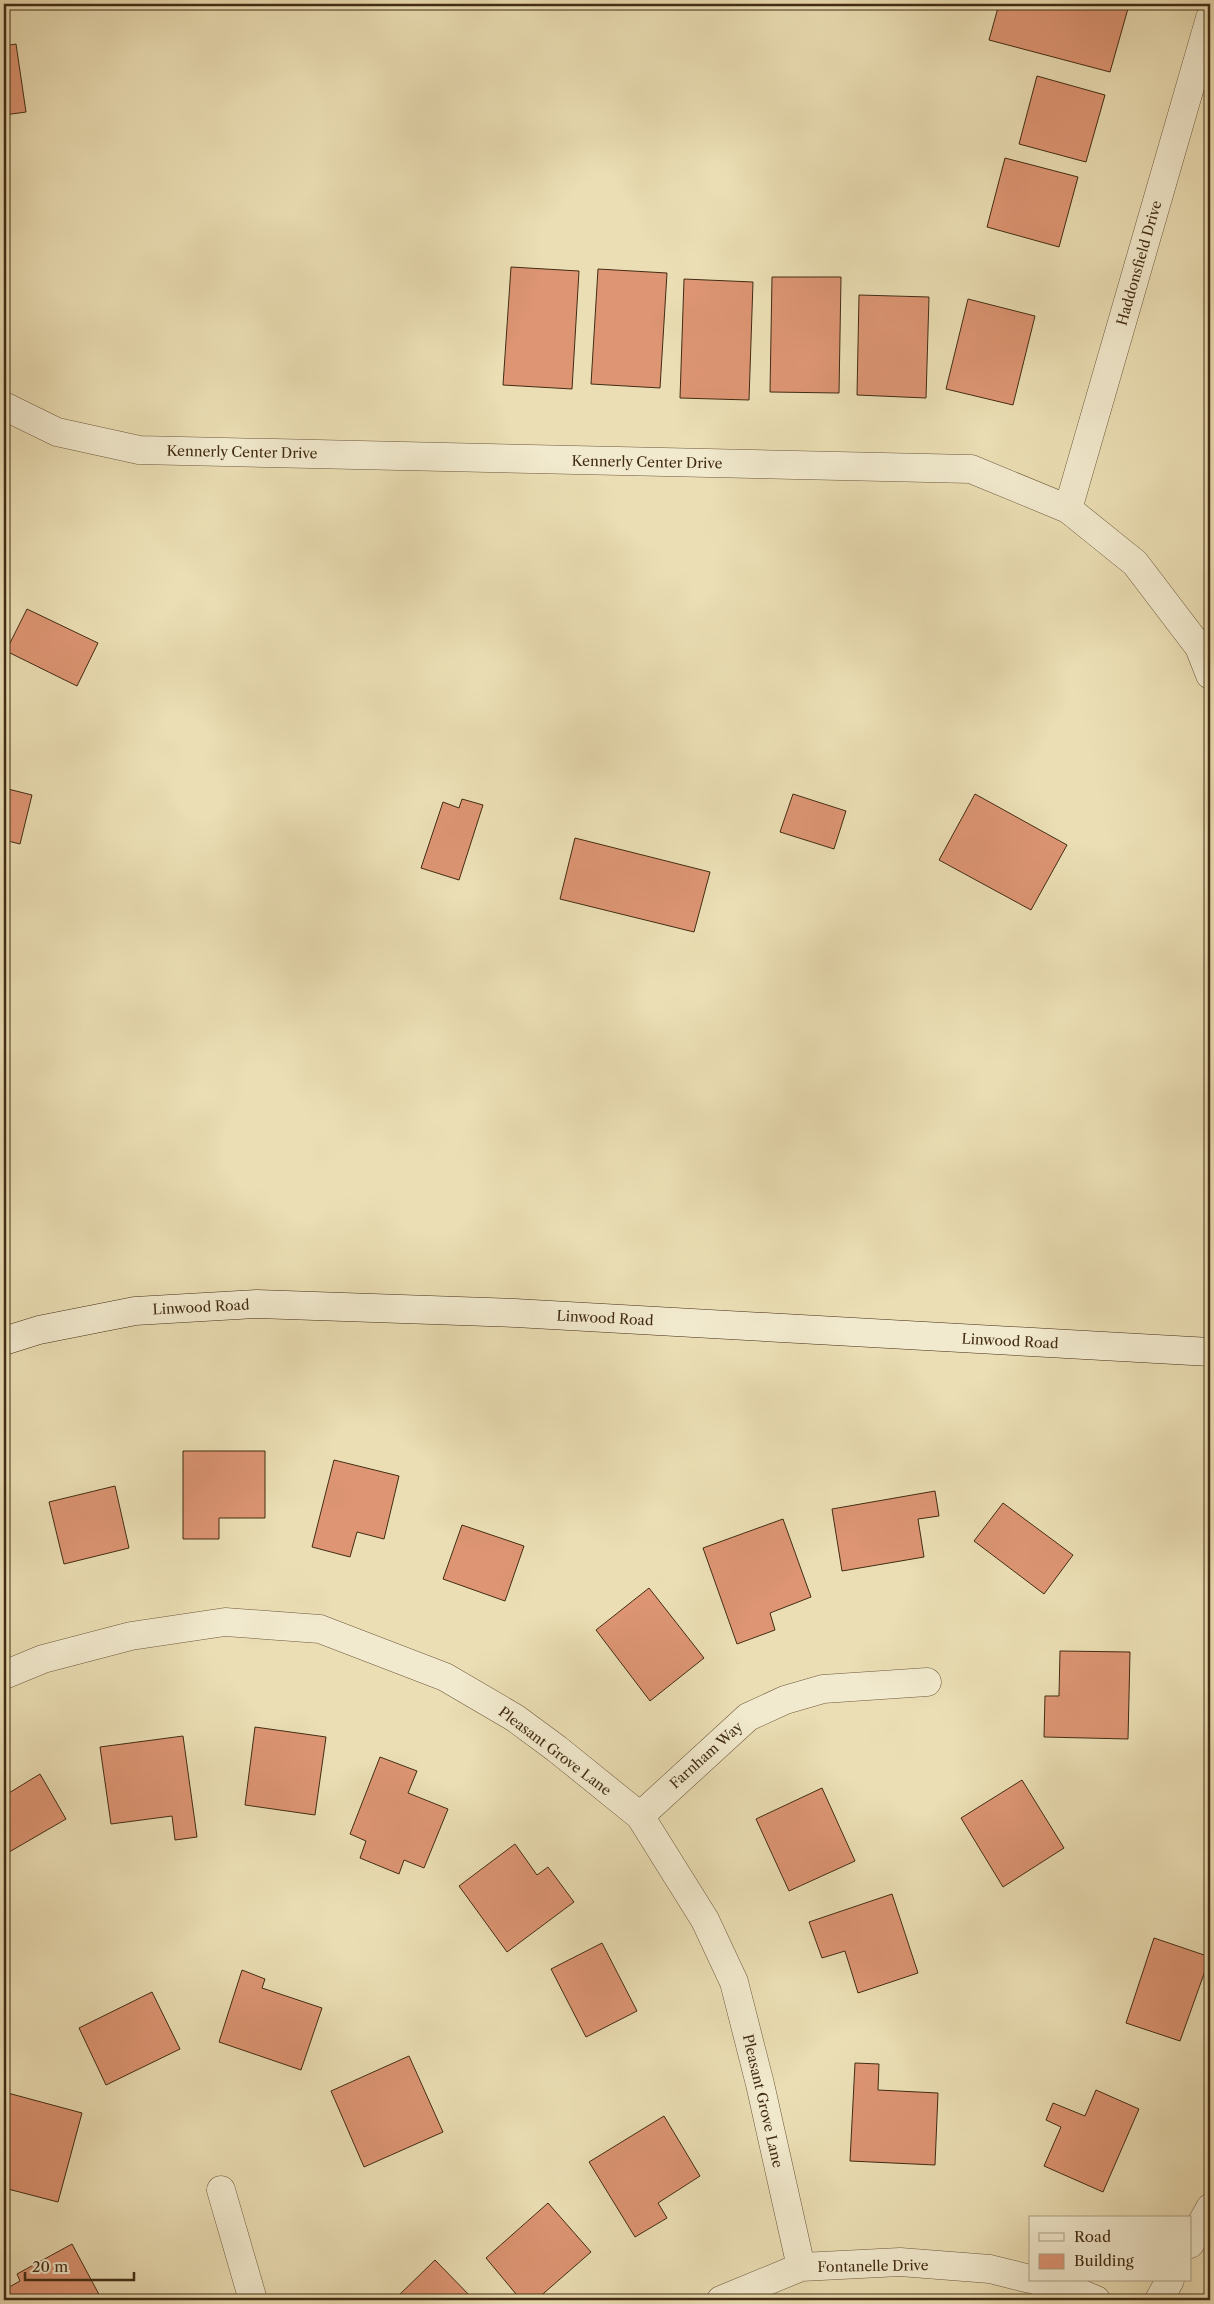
<svg xmlns="http://www.w3.org/2000/svg" width="1214" height="2304" viewBox="0 0 1214 2304" font-family="'Libre Caslon Text',serif">
  <style>
    .building { fill: #dd9573; stroke: #422c13 }
    .lines { fill: none; stroke-linecap: round; stroke-linejoin: round }
    .street-casing { stroke: #6c583b; stroke-width: 29 }
    .secondary-casing { stroke: #422c13; stroke-width: 29 }
    .street { stroke: #f2eace; stroke-width: 28 }
    .secondary { stroke: #f2eace; stroke-width: 28 }
    .labels { text-anchor: middle; dominant-baseline: central; stroke-width: 4.5; stroke-linejoin: round; paint-order: stroke }
    .street-label { font-size: 14px; fill: #422c13; stroke: #f2eace }
  </style>
  <rect width="100%" height="100%" fill="#ebdeb4"/>
  <filter id="stains"><feTurbulence type="fractalNoise" baseFrequency=".004" numOctaves="4"/><feColorMatrix values="0 0 0 0 .2 0 0 0 0 .09 0 0 0 0 .02 0 0 0 .5 -.17"/></filter>
  <radialGradient id="worn" r=".72"><stop offset=".6" stop-color="#630" stop-opacity="0"/><stop offset="1" stop-color="#630" stop-opacity=".3"/></radialGradient>
  <path class="building" d="M999 4 1129 5 1110 72 989 40Z
    M16 44 26 112 4 115V46Z
    M1037 76 1105 95 1086 162 1019 144Z
    M1005 158 1078 177 1059 247 987 227Z
    M511 267 579 271 572 389 503 385Z
    M598 269 667 273 660 388 591 384Z
    M772 277H841L839 393 770 392Z
    M684 279 753 282 749 400 680 398Z
    M859 295 929 297 926 398 857 395Z
    M968 299 1035 316 1013 405 946 389Z
    M27 609 98 643 77 686 6 651Z
    M4 788 32 795 20 844 4 840Z
    M793 794 846 811 834 849 780 832Z
    M975 794 1067 845 1031 910 939 860Z
    M462 799 483 805 459 880 421 868 443 802 459 808Z
    M575 838 710 872 694 932 560 899Z
    M183 1451H265V1518H219V1539H183Z
    M334 1460 399 1476 384 1539 357 1532 350 1557 312 1547Z
    M115 1486 129 1548 64 1564 49 1502Z
    M935 1491 939 1516 918 1519 924 1557 842 1571 832 1509Z
    M1003 1503 1073 1555 1044 1594 974 1541Z
    M783 1519 811 1597 770 1613 775 1630 737 1644 703 1548Z
    M462 1525 524 1546 505 1601 443 1579Z
    M649 1588 704 1658 650 1701 596 1630Z
    M1060 1651 1130 1652 1128 1739 1044 1737 1045 1696H1059Z
    M255 1727 326 1737 315 1815 245 1805Z
    M183 1736 197 1837 175 1840 172 1816 111 1824 100 1747Z
    M380 1757 417 1771 408 1793 448 1809 424 1868 404 1860 399 1874 360 1858 366 1841 350 1834Z
    M40 1774 66 1819 4 1855V1796Z
    M1022 1780 1064 1848 1003 1887 961 1818Z
    M822 1788 855 1861 789 1891 756 1819Z
    M515 1844 537 1875 548 1867 574 1902 507 1952 459 1886Z
    M892 1894 918 1973 858 1993 845 1951 822 1958 809 1922Z
    M1154 1938 1210 1957 1180 2041 1126 2023Z
    M602 1943 637 2011 586 2037 551 1969Z
    M242 1970 265 1979 262 1988 322 2008 301 2070 219 2042Z
    M152 1992 180 2049 106 2085 79 2028Z
    M409 2056 443 2132 364 2167 331 2091Z
    M855 2063 879 2064 878 2090 938 2093 935 2165 850 2161Z
    M1096 2090 1139 2109 1103 2192 1044 2166 1061 2127 1046 2120 1053 2103 1085 2116Z
    M4 2092 82 2113 58 2202 4 2188Z
    M664 2116 700 2176 658 2203 667 2218 635 2237 589 2162Z
    M548 2203 591 2252 536 2300H521L486 2258Z
    M72 2244 102 2300H4V2290L20 2281 17 2274Z
    M435 2260 474 2300H394Z"/>
  <g class="lines">
    <g class="street-casing">
      <path id="street" d="M4 406 57 432 139 450 971 469 1068 509 1135 563 1199 647 1210 675
        M1068 509 1210 18
        M4 1675 43 1659 131 1636 225 1622 320 1629 445 1677 515 1718 557 1749 640 1816 705 1920 734 1982 760 2084 801 2267
        M640 1816 748 1717 785 1700 823 1689 927 1682
        M221 2190 253 2300
        M1190 2244 1210 2208
        M1034 2280 1072 2290 1096 2300
        M721 2300 801 2267 900 2262 990 2269 1030 2279
        M1159 2300 1170 2280"/>
    </g>
    <g class="secondary-casing">
      <path id="secondary" d="M4 1341 39 1330 135 1311 257 1304 515 1313 1210 1352"/>
    </g>
    <use href="#street" class="street"/>
    <use href="#secondary" class="secondary"/>
  </g>
  <g class="labels">
    <g class="street-label">
      <text transform="translate(1139 263) rotate(-74)">Haddonsfield Drive</text>
      <text transform="translate(242 452) rotate(1)">Kennerly Center Drive</text>
      <text transform="translate(647 462) rotate(1)">Kennerly Center Drive</text>
      <text transform="translate(201 1307) rotate(-3)">Linwood Road</text>
      <text transform="translate(605 1318) rotate(3)">Linwood Road</text>
      <text transform="translate(1010 1341) rotate(3)">Linwood Road</text>
      <text transform="translate(555 1751) rotate(37)">Pleasant Grove Lane</text>
      <text transform="translate(706 1755) rotate(-42)">Farnham Way</text>
      <text transform="translate(763 2101) rotate(77)">Pleasant Grove Lane</text>
      <text transform="translate(873 2266) rotate(-1)">Fontanelle Drive</text>
    </g>
  </g>
  <rect width="1214" height="2304" fill="none" stroke="#ebdeb4" stroke-width="20"/>
  <rect x="5" y="5" width="1204" height="2294" fill="none" stroke="#422c13" stroke-width="2.5"/>
  <rect x="10" y="10" width="1194" height="2284" fill="none" stroke="#422c13"/>
  <rect x="1029" y="2216" width="162" height="65" fill="#f2eace" stroke="#ac9e83"/>
  <rect x="1039" y="2233" width="25" height="8" fill="#f2eace" stroke="#ac9e83"/>
  <text x="1074" y="2242" font-size="15" fill="#422c13">Road</text>
  <rect x="1039" y="2254" width="25" height="15" fill="#dd9573" stroke="#ac9e83"/>
  <text x="1074" y="2266" font-size="15" fill="#422c13">Building</text>
  <path d="M25 2272v8h109v-8" fill="none" stroke="#422c13" stroke-width="2.5"/>
  <text x="32" y="2272" font-size="15" fill="#422c13" stroke="#f2eace" stroke-width="4" paint-order="stroke">20 m</text>
  <rect width="100%" height="100%" filter="url(#stains)"/>
  <rect width="100%" height="100%" fill="url(#worn)"/>
</svg>
